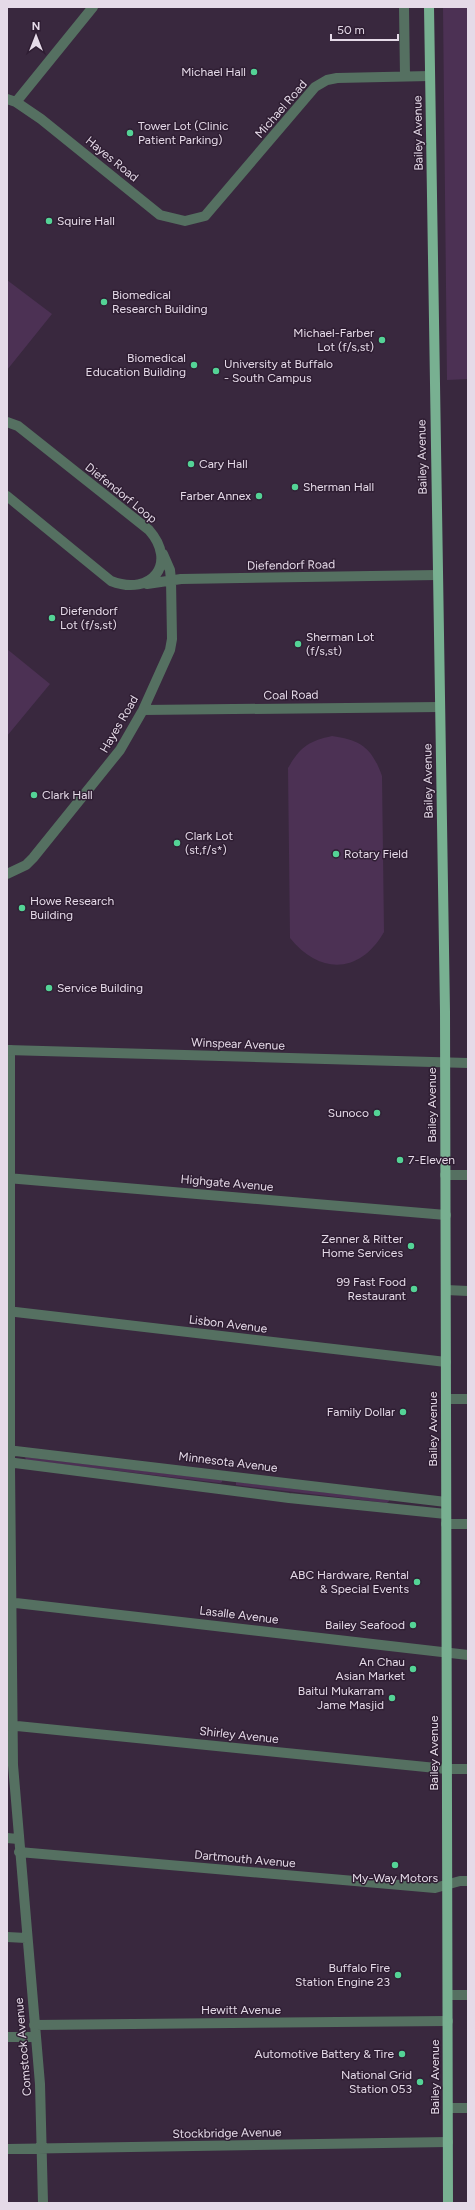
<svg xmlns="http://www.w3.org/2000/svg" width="475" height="2210" viewBox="0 0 475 2210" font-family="Figtree,sans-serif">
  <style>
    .green { fill: #4c3154 }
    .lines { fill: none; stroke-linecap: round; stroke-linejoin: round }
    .minor { stroke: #557061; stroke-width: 10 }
    .tertiary { stroke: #557061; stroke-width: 10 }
    .primary { stroke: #78b091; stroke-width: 10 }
    .poi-dot { fill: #54d396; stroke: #2f1e33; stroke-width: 1.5 }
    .labels { text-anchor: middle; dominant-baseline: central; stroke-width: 3; stroke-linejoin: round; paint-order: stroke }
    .poi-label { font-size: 12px; fill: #e5dae8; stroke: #2f1e33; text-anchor: end }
    .street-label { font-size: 12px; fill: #e5dae8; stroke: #2f1e33 }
  </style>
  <rect width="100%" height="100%" fill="#39283e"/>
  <path class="green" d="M443 7H468V379L447 380Z
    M7 280 52 314 7 370Z
    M7 649 50 684 7 736Z
    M332 736C361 740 372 748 382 776L384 932C360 974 320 975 290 938L288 768C300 747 309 741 332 736Z
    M25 1457 222 1480V1482L220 1483 26 1460Z
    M236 1482 389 1500V1501L387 1503 236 1485Z"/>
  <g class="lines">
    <path class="minor" d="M404 7 405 76
      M7 99 16 102 41 119 160 215 185 221 205 216 315 87 327 80 337 78 430 76
      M16 102 93 7
      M7 422 18 426 149 530C178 563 152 597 111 581L7 496
      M147 584 181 579 438 575
      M143 710 440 707
      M7 874 26 865 33 858 120 750 143 710 170 650 172 639 171 580 170 570 163 554
      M10 1050V1468L13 1765 40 2084 43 2203
      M445 1175H468
      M7 1178 446 1215
      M446 1290 468 1291
      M7 1311 446 1362
      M446 1399H468
      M7 1450 446 1502
      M7 1462 289 1498 446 1514
      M446 1524H468
      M7 1602 468 1655
      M7 1725 446 1769H468
      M7 1838 18 1839
      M19 1852 435 1888 460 1881H468
      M7 1937 26 1938
      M448 1995H468
      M34 2025 448 2021
      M7 2037H35
      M448 2108H468
      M7 2149 448 2142"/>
    <path class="tertiary" d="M7 1050 468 1063"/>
    <path class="primary" d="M429 7 445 1011 448 2203"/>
  </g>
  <g class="poi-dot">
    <circle cx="254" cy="72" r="4"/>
    <circle cx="130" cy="133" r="4"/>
    <circle cx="49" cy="221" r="4"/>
    <circle cx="104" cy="302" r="4"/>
    <circle cx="382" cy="340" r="4"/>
    <circle cx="194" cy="365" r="4"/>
    <circle cx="216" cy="371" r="4"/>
    <circle cx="191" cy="464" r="4"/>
    <circle cx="295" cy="487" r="4"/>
    <circle cx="259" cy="496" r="4"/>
    <circle cx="52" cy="618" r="4"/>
    <circle cx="298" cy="644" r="4"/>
    <circle cx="34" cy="795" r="4"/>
    <circle cx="177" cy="843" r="4"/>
    <circle cx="336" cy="854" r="4"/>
    <circle cx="22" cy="908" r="4"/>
    <circle cx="49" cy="988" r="4"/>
    <circle cx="377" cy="1113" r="4"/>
    <circle cx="400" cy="1160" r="4"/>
    <circle cx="411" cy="1246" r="4"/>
    <circle cx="414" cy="1289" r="4"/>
    <circle cx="403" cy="1412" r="4"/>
    <circle cx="417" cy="1582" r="4"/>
    <circle cx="413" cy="1625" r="4"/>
    <circle cx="413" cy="1669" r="4"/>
    <circle cx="392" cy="1698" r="4"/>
    <circle cx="395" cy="1865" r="4"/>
    <circle cx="398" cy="1975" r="4"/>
    <circle cx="402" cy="2054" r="4"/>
    <circle cx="420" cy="2082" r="4"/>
  </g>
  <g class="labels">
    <g class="poi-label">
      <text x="246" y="72">Michael Hall</text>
      <text x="138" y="126" text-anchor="start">Tower Lot (Clinic<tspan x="138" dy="14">Patient Parking)</tspan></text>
      <text x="57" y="221" text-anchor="start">Squire Hall</text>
      <text x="112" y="295" text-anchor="start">Biomedical<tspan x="112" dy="14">Research Building</tspan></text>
      <text x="374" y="333">Michael-Farber<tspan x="374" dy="14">Lot (f/s,st)</tspan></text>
      <text x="186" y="358">Biomedical<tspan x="186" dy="14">Education Building</tspan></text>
      <text x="224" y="364" text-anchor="start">University at Buffalo<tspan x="224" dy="14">- South Campus</tspan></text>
      <text x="199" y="464" text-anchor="start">Cary Hall</text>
      <text x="303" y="487" text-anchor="start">Sherman Hall</text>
      <text x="251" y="496">Farber Annex</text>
      <text x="60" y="611" text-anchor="start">Diefendorf<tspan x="60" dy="14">Lot (f/s,st)</tspan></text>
      <text x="306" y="637" text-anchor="start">Sherman Lot<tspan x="306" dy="14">(f/s,st)</tspan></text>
      <text x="42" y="795" text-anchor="start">Clark Hall</text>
      <text x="185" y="836" text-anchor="start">Clark Lot<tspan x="185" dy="14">(st,f/s*)</tspan></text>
      <text x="344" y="854" text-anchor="start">Rotary Field</text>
      <text x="30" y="901" text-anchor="start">Howe Research<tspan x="30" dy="14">Building</tspan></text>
      <text x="57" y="988" text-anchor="start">Service Building</text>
      <text x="369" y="1113">Sunoco</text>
      <text x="408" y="1160" text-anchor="start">7-Eleven</text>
      <text x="403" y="1239">Zenner &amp; Ritter<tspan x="403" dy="14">Home Services</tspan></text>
      <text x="406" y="1282">99 Fast Food<tspan x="406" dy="14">Restaurant</tspan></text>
      <text x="395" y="1412">Family Dollar</text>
      <text x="409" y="1575">ABC Hardware, Rental<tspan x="409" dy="14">&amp; Special Events</tspan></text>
      <text x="405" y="1625">Bailey Seafood</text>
      <text x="405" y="1662">An Chau<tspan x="405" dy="14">Asian Market</tspan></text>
      <text x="384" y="1691">Baitul Mukarram<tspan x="384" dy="14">Jame Masjid</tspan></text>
      <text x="395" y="1878" text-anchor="middle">My-Way Motors</text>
      <text x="390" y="1968">Buffalo Fire<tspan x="390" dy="14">Station Engine 23</tspan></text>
      <text x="394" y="2054">Automotive Battery &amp; Tire</text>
      <text x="412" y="2075">National Grid<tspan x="412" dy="14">Station 053</tspan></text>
    </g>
    <g class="street-label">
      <text transform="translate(281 109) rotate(-49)">Michael Road</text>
      <text transform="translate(418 133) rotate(-91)">Bailey Avenue</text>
      <text transform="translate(112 159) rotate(39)">Hayes Road</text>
      <text transform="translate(422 457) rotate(-91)">Bailey Avenue</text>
      <text transform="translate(121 493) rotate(39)">Diefendorf Loop</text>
      <text transform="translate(291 565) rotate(-1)">Diefendorf Road</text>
      <text transform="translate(291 695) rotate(-1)">Coal Road</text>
      <text transform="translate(119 724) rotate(-60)">Hayes Road</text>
      <text transform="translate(428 781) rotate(-91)">Bailey Avenue</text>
      <text transform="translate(238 1044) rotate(2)">Winspear Avenue</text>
      <text transform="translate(432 1105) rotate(-90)">Bailey Avenue</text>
      <text transform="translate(227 1183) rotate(5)">Highgate Avenue</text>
      <text transform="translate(228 1324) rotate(7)">Lisbon Avenue</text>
      <text transform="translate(433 1429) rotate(-90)">Bailey Avenue</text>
      <text transform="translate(228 1462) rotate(7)">Minnesota Avenue</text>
      <text transform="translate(239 1615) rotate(7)">Lasalle Avenue</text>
      <text transform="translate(239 1735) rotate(6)">Shirley Avenue</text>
      <text transform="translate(434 1753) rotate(-90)">Bailey Avenue</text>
      <text transform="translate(245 1859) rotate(5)">Dartmouth Avenue</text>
      <text x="241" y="2010">Hewitt Avenue</text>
      <text transform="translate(23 2047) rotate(-95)">Comstock Avenue</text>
      <text transform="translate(435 2077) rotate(-90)">Bailey Avenue</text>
      <text transform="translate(227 2133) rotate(-1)">Stockbridge Avenue</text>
    </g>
  </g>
  <rect width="475" height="2210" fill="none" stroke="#e5dae8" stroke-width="16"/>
  <g transform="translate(36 36)" stroke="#2f1e33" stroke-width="3" paint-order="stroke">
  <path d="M0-3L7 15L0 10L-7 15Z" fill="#e5dae8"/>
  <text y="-6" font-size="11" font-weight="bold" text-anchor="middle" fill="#e5dae8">N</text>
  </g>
  <path d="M331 34v6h67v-6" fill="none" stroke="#e5dae8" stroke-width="2"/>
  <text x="337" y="34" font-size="12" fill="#e5dae8" stroke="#2f1e33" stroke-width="3" paint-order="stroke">50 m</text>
</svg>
